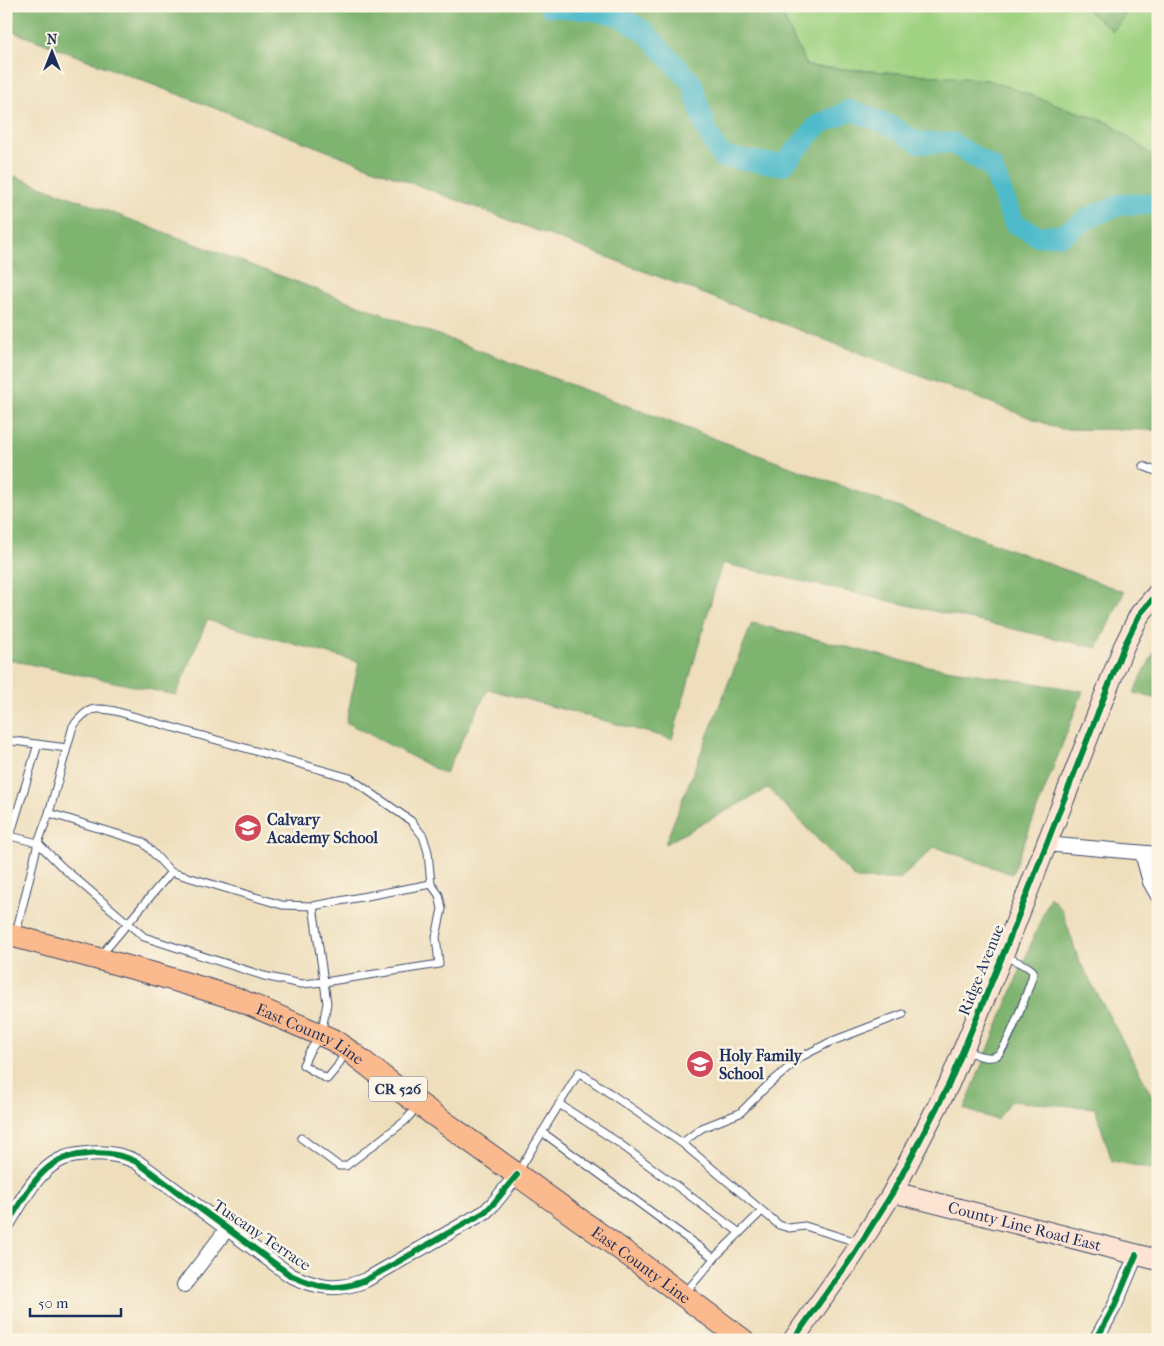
<svg xmlns="http://www.w3.org/2000/svg" width="1164" height="1346" viewBox="0 0 1164 1346" font-family="'IM FELL French Canon',serif">
  <style>
    .green { fill: #9fd281; stroke: #5d8070 }
    .forest { fill: #7fb46f; stroke: #4d7266 }
    .lines { fill: none; stroke-linecap: round; stroke-linejoin: round }
    .river { stroke: #4fbbca; stroke-width: 21 }
    .lane-casing { stroke: #3b496c; stroke-width: 9 }
    .street-casing { stroke: #3b496c; stroke-width: 16 }
    .secondary-casing { stroke: #3b496c; stroke-width: 22 }
    .primary-casing { stroke: #3b496c; stroke-width: 24 }
    .lane { stroke: #fff; stroke-width: 7 }
    .street { stroke: #fff; stroke-width: 14 }
    .secondary { stroke: #fde3d1; stroke-width: 20 }
    .primary { stroke: #fbba8d; stroke-width: 22 }
    .cycleway-casing { stroke: #fcf5e5; stroke-width: 9 }
    .cycleway { stroke: #00873e; stroke-width: 6 }
    .labels { text-anchor: middle; dominant-baseline: central; stroke-width: 5; stroke-linejoin: round; paint-order: stroke }
    .shield { fill: #fcf5e5; stroke: #5e6a86; stroke-width: 1 }
    .shield-label { font-size: 15px; font-weight: bold; fill: #1b2f5e }
    .poi-label { font-size: 16px; font-weight: bold; fill: #1b2f5e; stroke: #fcf5e5; text-anchor: start }
    .street-label { font-size: 16px; fill: #1b2f5e; stroke: #fcf5e5 }
  </style>
  <rect width="100%" height="100%" fill="#fcf5e5"/>
  <filter id="ink" filterUnits="userSpaceOnUse"><feTurbulence type="fractalNoise" baseFrequency=".02" numOctaves="2"/><feDisplacementMap in="SourceGraphic" scale="10" xChannelSelector="R" yChannelSelector="G"/><feConvolveMatrix kernelMatrix="1 2 1 2 8 2 1 2 1" color-interpolation-filters="sRGB"/></filter>
  <filter id="wash" filterUnits="userSpaceOnUse"><feTurbulence type="fractalNoise" baseFrequency=".0096" numOctaves="4" result="noise"/><feDisplacementMap in="SourceGraphic" scale="20" xChannelSelector="R" yChannelSelector="G"/><feGaussianBlur stdDeviation="1.12" result="paint"/><feColorMatrix in="noise" values="0 0 0 0 0 0 0 0 0 0 0 0 0 0 0 0 0 1.4 0 .05"/><feComposite in="paint" operator="in"/></filter>
  <g filter="url(#wash)">
    <rect width="100%" height="100%" fill="#eedebc"/>
    <path class="green" d="M778 6H1082L1113 31 1132 6H1158V160L1111 124 988 80 807 66Z"/>
    <path class="forest" d="M6 6H778L807 66 988 80 1111 124 1158 160V430L1060 429 6 29Z
      M1082 6H1132L1113 31Z
      M6 173 1124 592 1097 648 722 563 672 739 488 689 445 774 346 722 359 662 207 620 176 695 6 659Z
      M752 623 915 664 1083 691 1012 874 935 847 900 879H856L768 788 665 844Z
      M1158 645V699L1134 693 1139 681Z
      M1050 897 1062 910 1078 958 1158 1107V1170L1112 1161 1095 1108 1011 1101 997 1120 964 1109Z"/>
    <g class="lines">
      <path class="river" d="M549 6 590 10 617 15 644 31 692 83 706 130 722 157 783 165 818 125 850 110 887 124 919 143H952L992 167 1014 223 1038 236 1062 235 1094 215 1122 204H1158"/>
    </g>
  </g>
  <g filter="url(#ink)">
    <g class="lines">
      <g class="lane-casing">
        <path id="lane" d="M1143 466 1158 472
          M6 740 67 748
          M49 813 73 726C88 707 93 707 115 711L350 778 411 821 423 836 428 852 431 884 439 895 442 909 436 937 439 964 324 982 327 1003 321 1035 309 1052 303 1065 327 1079 337 1067 345 1053
          M6 835 38 843 62 867 144 937 264 976 301 984 324 982 313 906 282 905 171 872
          M10 836 38 744
          M313 906 431 884
          M16 933 38 843 49 813 143 842 171 872 101 955
          M966 1051C974 1054 987 1060 996 1056 1007 1051 1027 992 1032 978L1033 971 1028 967 1005 956
          M559 1104 616 1141 740 1233
          M542 1132 714 1258
          M301 1138 339 1166H346L405 1121 417 1107
          M682 1143 702 1128 740 1113 766 1087 801 1057 830 1042 903 1014
          M518 1172 579 1072 682 1143 779 1225 789 1228 805 1226 860 1243
          M685 1293 718 1254 762 1211"/>
      </g>
      <g class="street-casing">
        <path id="street" d="M1045 844 1158 854
          M1142 853 1150 882 1158 896
          M6 1226C21 1203 35 1172 60 1160 69 1155 78 1155 87 1154 105 1152 120 1154 137 1162L290 1275C317 1288 338 1292 366 1280L485 1212 494 1203 517 1175
          M184 1285 227 1229
          M1096 1340 1115 1305 1136 1255"/>
      </g>
      <g class="secondary-casing">
        <g id="secondary">
          <path id="s1" d="M893 1192 1158 1260"/>
          <path d="M793 1340 852 1257 893 1192 949 1084 1007 945 1124 646 1140 614 1158 593"/>
        </g>
      </g>
      <g class="primary-casing">
        <g id="primary">
          <path id="s2" d="M6 934 151 973 235 998 333 1040 352 1053 405 1094 637 1261 743 1340"/>
        </g>
      </g>
      <use href="#lane" class="lane"/>
      <use href="#street" class="street"/>
      <use href="#secondary" class="secondary"/>
      <use href="#primary" class="primary"/>
      <g class="cycleway-casing">
        <path id="cycleway" d="M6 1226C21 1203 35 1172 60 1160 69 1155 78 1155 87 1154 105 1152 120 1154 137 1162L290 1275C317 1288 338 1292 366 1280L485 1212 494 1203 517 1175
          M793 1340 852 1257 893 1192 949 1084 1007 945 1124 646 1140 614 1158 593
          M1096 1340 1115 1305 1136 1255"/>
      </g>
      <use href="#cycleway" class="cycleway"/>
    </g>
  </g>
  <defs>
    <g id="school-disc" transform="scale(1.4375)"><circle r="9.5" fill="#d1495b" stroke="#fcf5e5"/><path d="M0-5L7-2L0 1L-7-2ZM-4 1L0 2.5L4 1V4Q0 6-4 4Z" fill="#fff"/></g>
  </defs>
  <g fill-rule="evenodd">
    <use href="#school-disc" x="248" y="828"/>
    <use href="#school-disc" x="700" y="1064"/>
  </g>
  <g class="labels">
    <rect class="shield" x="369" y="1076.5" width="58" height="25" rx="4"/>
    <g class="shield-label">
      <text x="398" y="1089">CR 526</text>
    </g>
    <g class="poi-label">
      <text x="267" y="819">Calvary<tspan x="267" dy="18">Academy School</tspan></text>
      <text x="719" y="1055">Holy Family<tspan x="719" dy="18">School</tspan></text>
    </g>
    <g class="street-label">
      <text transform="translate(981 970) rotate(-68)">Ridge Avenue</text>
      <text stroke="none"><textPath href="#s2" startOffset="321">East County Line</textPath></text>
      <text stroke="none"><textPath href="#s1" startOffset="136">County Line Road East</textPath></text>
      <text transform="translate(262 1235) rotate(34)">Tuscany Terrace</text>
      <text stroke="none"><textPath href="#s2" startOffset="726">East County Line</textPath></text>
    </g>
  </g>
  <rect width="1164" height="1346" fill="none" stroke="#fcf5e5" stroke-width="25"/>
  <g transform="translate(52 52)" stroke="#fcf5e5" stroke-width="4" paint-order="stroke">
  <path d="M0-4L9 19L0 12L-9 19Z" fill="#1b2f5e"/>
  <text y="-8" font-size="14" font-weight="bold" text-anchor="middle" fill="#1b2f5e">N</text>
  </g>
  <path d="M30 1308v8h91v-8" fill="none" stroke="#1b2f5e" stroke-width="2.5"/>
  <text x="38" y="1308" font-size="15" fill="#1b2f5e" stroke="#fcf5e5" stroke-width="4" paint-order="stroke">50 m</text>
</svg>
